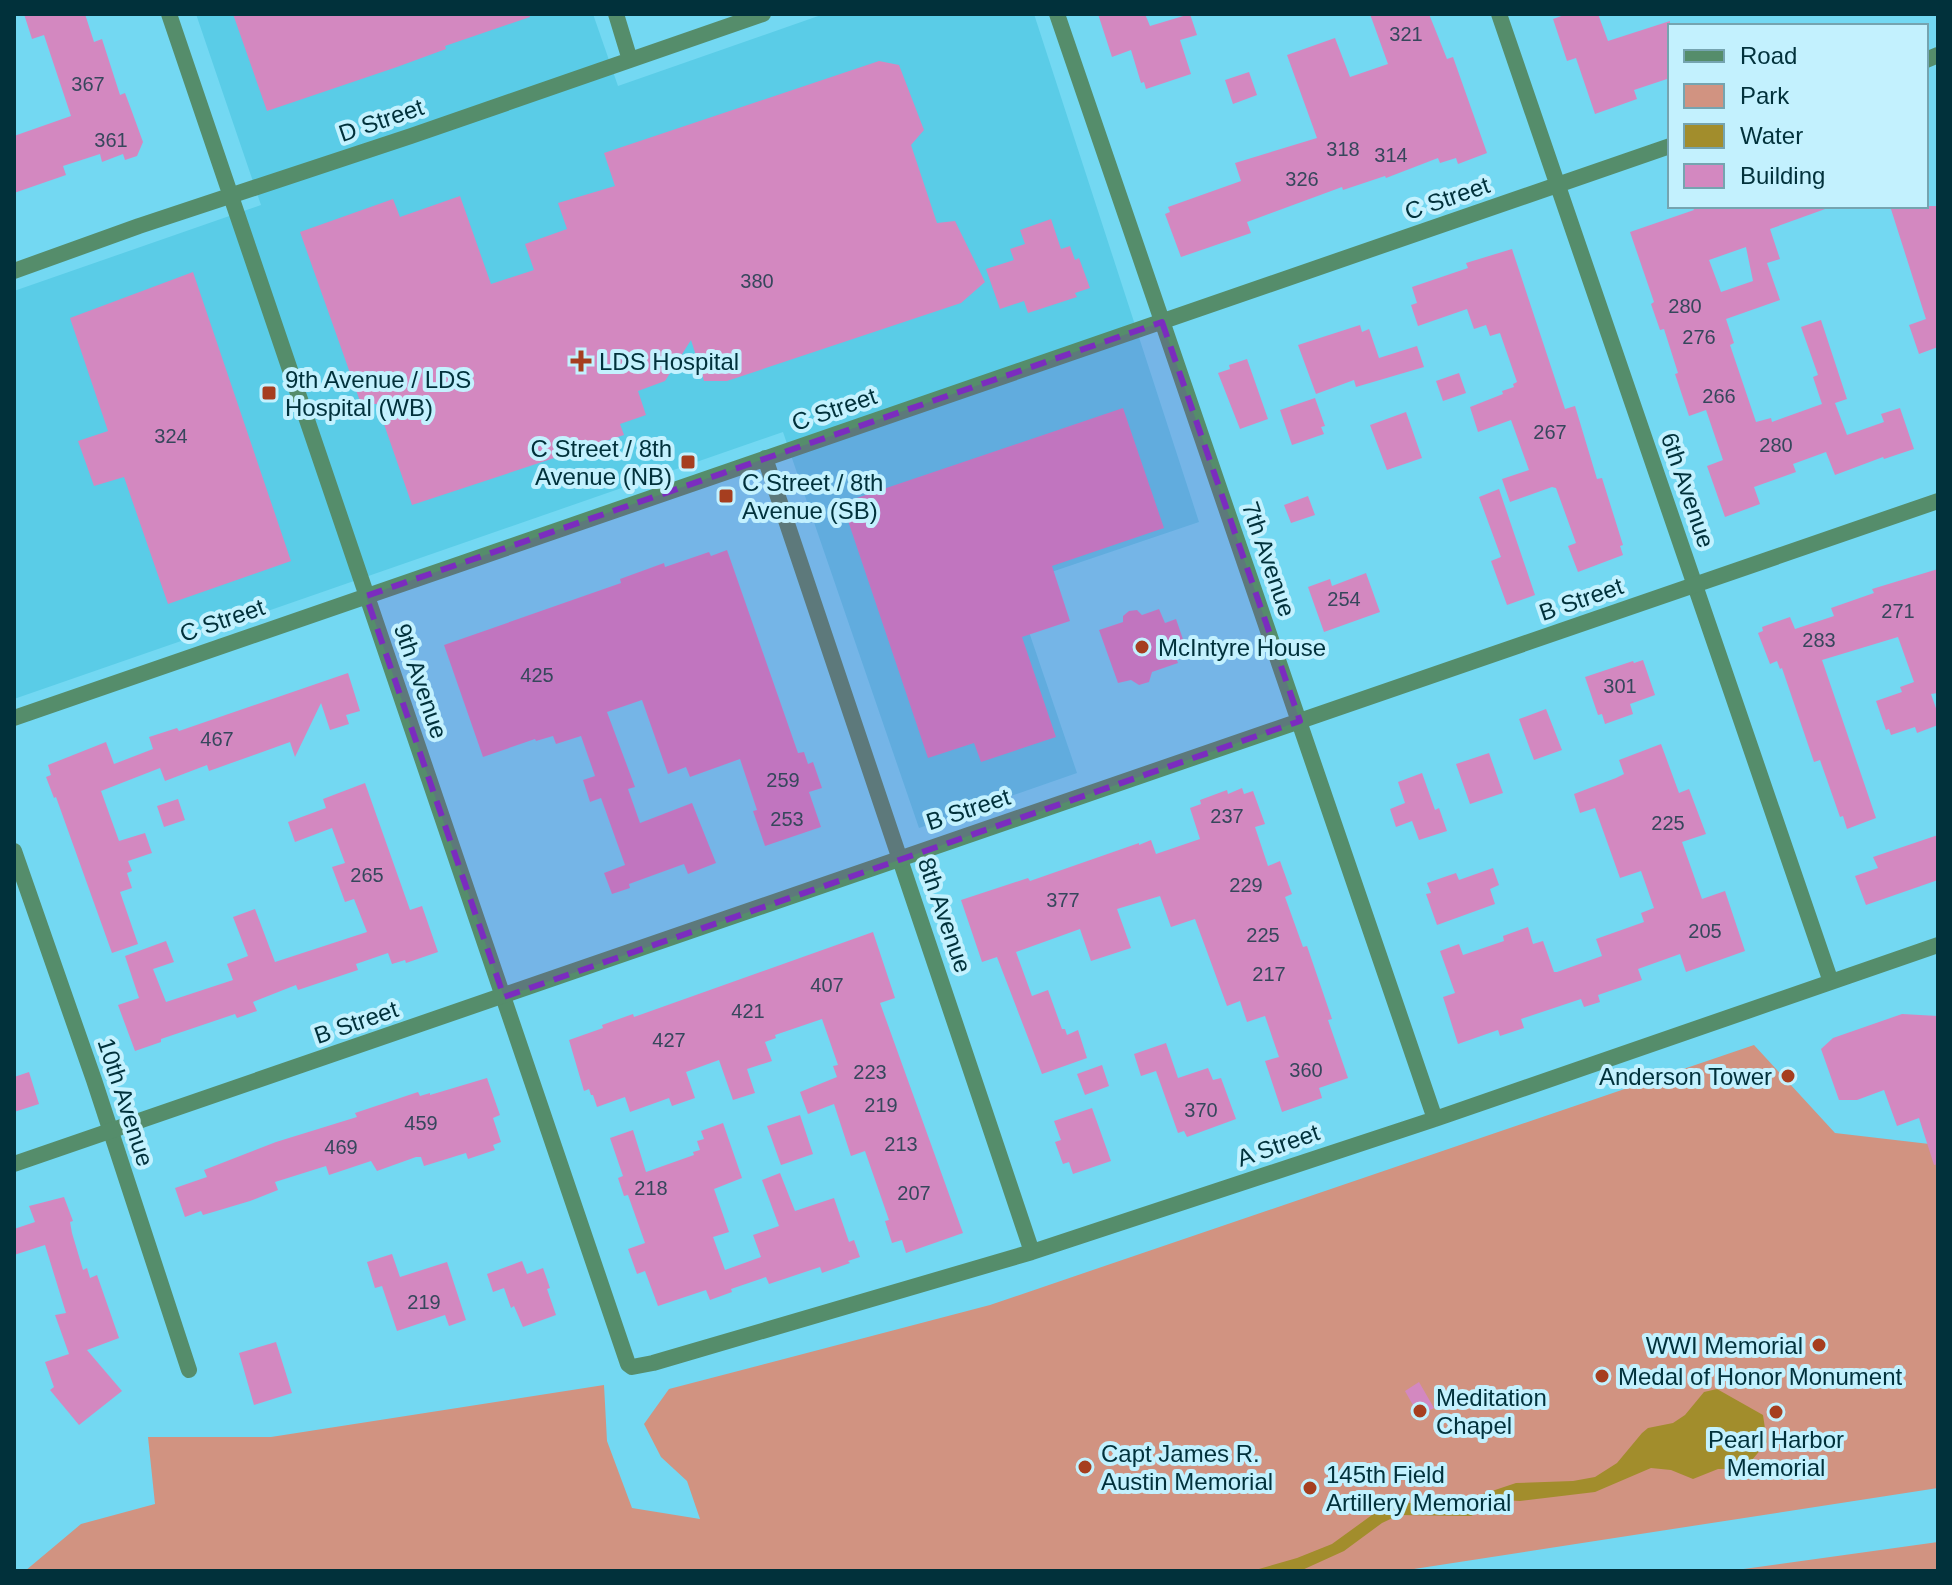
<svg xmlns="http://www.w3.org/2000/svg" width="1952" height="1585" viewBox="0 0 1952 1585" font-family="Arial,sans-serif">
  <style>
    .built { fill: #5acce7 }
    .green { fill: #d19381 }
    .water { fill: #a28d2c }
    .building { fill: #d388c0; fill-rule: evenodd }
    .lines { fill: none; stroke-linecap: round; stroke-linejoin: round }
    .minor { stroke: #558d6b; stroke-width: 16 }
    .tertiary { stroke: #558d6b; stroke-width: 16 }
    .marked { fill: #7b2cbf; fill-opacity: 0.2; stroke: #7b2cbf; stroke-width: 6; stroke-dasharray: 16 10; stroke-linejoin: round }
    .poi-dot { fill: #a63e1f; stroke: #c3f1fe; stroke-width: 3 }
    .labels { text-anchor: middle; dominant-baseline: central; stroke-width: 8; stroke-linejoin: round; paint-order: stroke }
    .number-label { font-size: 20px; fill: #36475c }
    .street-label { font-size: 24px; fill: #01313b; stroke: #c3f1fe }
    .poi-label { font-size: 24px; fill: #01313b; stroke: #c3f1fe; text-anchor: start }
  </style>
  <rect width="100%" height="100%" fill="#73d8f2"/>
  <path class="built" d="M196 14H593L618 86 824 14H1034L1199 522 1013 585 1077 773 919 828 783 432 14 699V291L261 205Z"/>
  <path class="green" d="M1754 1045 1835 1133 1938 1145V1488L1401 1571H25L81 1524 155 1504 148 1437H271L604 1385 607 1441 632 1508 700 1519 687 1481 661 1457 644 1424 669 1389 990 1305Z
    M1938 1542V1571H1729Z"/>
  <path class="water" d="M1717 1389 1763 1415 1767 1442 1747 1466 1735 1469H1718L1693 1479 1671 1470 1651 1468 1595 1492 1520 1501 1501 1500 1471 1516 1399 1515 1382 1523 1344 1551 1300 1571H1252L1297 1558 1332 1544 1383 1507 1397 1502 1423 1504 1465 1500 1516 1483 1573 1481 1595 1477 1617 1463 1642 1433 1648 1428 1673 1423 1685 1415 1704 1392Z"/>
  <path class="building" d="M24 14H85L94 42 102 39 120 95 125 93 131 109 143 142 137 156 125 160 123 154 102 162 100 154 63 166 66 175 14 193V136L71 116 44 35 32 39Z
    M233 14H529L530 17 445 46 446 49 397 67 267 111Z
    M1098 14H1145L1150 26 1190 14 1197 35 1180 40 1191 74 1146 89 1144 82 1141 83 1131 50 1112 57Z
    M1370 14H1429L1447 59 1453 57 1487 153 1458 164 1456 158 1440 163 1438 158 1386 178 1385 176 1343 190 1342 187 1247 222 1251 233 1181 257 1165 214 1170 212 1168 207 1241 181 1235 163 1317 138 1287 55 1335 38 1350 77 1388 64Z
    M1567 14H1598L1608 41 1670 21V78L1634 90 1637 99 1595 114 1576 58 1567 61 1553 19Z
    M879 61 899 65 924 130 911 145 937 223 955 221 985 282 961 303 727 381H704L691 340 665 381 638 391 646 415 620 424 624 435 412 505 377 404H361L300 232 393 199 400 217 460 196 491 284 534 270 525 244 567 229 558 203 615 186 604 153Z
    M1249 72 1257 95 1233 104 1225 80Z
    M1692 206H1827L1828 208 1770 229 1780 259 1767 263 1780 300 1726 319 1734 343 1730 345 1756 422 1771 418 1772 422 1822 404 1813 377 1818 375 1801 327 1821 320 1847 399 1835 403 1847 435 1884 422 1881 414 1900 408 1914 449 1884 459 1883 457 1835 475 1826 452 1793 464 1796 472 1754 487 1760 504 1725 517 1707 466 1723 460 1706 410 1689 416 1675 374 1678 373 1664 329 1660 330 1651 304 1654 302 1630 232 1694 210ZM1746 247 1753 281 1721 292 1709 260Z
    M1890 206H1938V347L1919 354 1909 325 1926 319Z
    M1051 219 1061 249 1070 246 1075 260 1079 258 1090 288 1075 293 1077 297 1028 313 1024 301 1000 309 986 269 1014 260 1010 249 1025 244 1020 230Z
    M1512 249 1565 409 1575 406 1597 479 1602 478 1623 545 1620 546 1623 555 1578 572 1568 546 1576 543 1556 488 1552 487 1510 502 1502 479 1529 470 1511 420 1478 432 1470 407 1503 394 1502 391 1514 387 1513 384 1517 382 1500 333 1490 336 1486 325 1474 329 1467 309 1418 326 1411 305 1417 303 1412 287 1468 268 1466 263Z
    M193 272 291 561 168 604 124 477 94 486 78 441 108 431 70 318Z
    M1360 325 1362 332 1369 329 1379 358 1417 346 1424 367 1356 387 1354 380 1316 394 1298 345Z
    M1247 359 1268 419 1240 429 1218 373 1230 369 1229 365Z
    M1459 373 1466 393 1443 401 1436 381Z
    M1315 398 1325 426 1321 427 1324 434 1292 445 1280 410Z
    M1123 408 1164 528 1052 566 1070 621 1022 637 1056 737 981 762 974 743 928 758 842 503Z
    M1406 412 1422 458 1387 470 1370 425Z
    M1499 489 1535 595 1507 605 1491 561 1501 557 1479 497Z
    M1308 496 1315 515 1291 523 1284 505Z
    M727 550 798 753 804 752 808 764 813 762 822 788 809 792 821 827 765 846 753 811 757 810 740 759 690 777 686 767 668 774 642 700 607 712 635 787 628 789 640 823 692 803 716 863 688 874 684 864 629 884 630 888 612 894 604 873 625 865 601 798 590 802 583 780 595 776 581 736 556 744 553 736 536 741 535 739 483 757 444 645 621 583 620 579 664 563 665 567 709 552 711 556Z
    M1938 569V693L1931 694 1938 714V725L1917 733 1915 727 1891 735 1889 729 1886 730 1876 701 1902 692 1900 687 1914 682 1898 637 1822 660 1876 818 1847 829 1843 816 1840 817 1820 760 1814 762 1782 668 1780 669 1777 661 1770 664 1758 633 1763 631 1762 627 1790 617 1795 629 1834 616 1831 608 1874 593 1872 589Z
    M1366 573 1380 612 1324 632 1308 587 1330 579 1332 586Z
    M1159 609 1165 623 1176 619 1185 645 1173 650 1178 663 1152 672 1149 682 1139 685 1131 680 1118 683 1099 630 1123 622V616L1129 611 1137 610 1142 615Z
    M1643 660 1655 695 1630 704 1633 714 1605 724 1602 714 1598 715 1585 677 1633 661 1634 663Z
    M348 673 360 711 346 715 349 724 330 730 321 703 295 757 290 742 209 771 207 765 165 781 160 768 101 791 119 841 145 833 152 853 128 861 132 871 127 873 132 888 120 892 138 944 112 953 56 797 54 798 46 777 51 775 48 765 106 742 114 764 153 749 149 737 177 728 179 731Z
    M1546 709 1562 750 1534 760 1519 719Z
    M1661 744 1679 793 1689 789 1706 834 1682 842 1702 899 1725 891 1745 951 1686 972 1680 954 1638 969 1642 980 1598 995 1600 1002 1584 1007 1581 999 1521 1019 1524 1028 1500 1036 1498 1030 1458 1044 1443 997 1455 993 1440 951 1459 944 1463 955 1504 941 1503 936 1528 927 1533 944 1543 941 1554 972H1557L1602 956 1596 939 1644 922 1641 913 1654 908 1641 871 1620 878 1595 808 1580 813 1574 794 1616 778 1624 774 1619 760Z
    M1489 753 1503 793 1470 804 1456 764Z
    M1422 773 1435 810 1439 808 1447 831 1419 840 1412 821 1396 827 1390 809 1405 803 1398 782Z
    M365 783 410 910 422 906 438 952 406 963 405 960 392 964 388 953 356 964 358 970 298 990 296 985 253 1002 257 1011 237 1018 235 1014 161 1039V1042L135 1051 118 1005 139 998 125 956 166 941 174 962 153 969 166 1002 233 980 227 964 248 956 233 917 255 909 275 962 367 932 354 899 345 902 332 867 345 863 332 828 295 842 288 822 326 808 323 799Z
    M1242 788 1244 794 1253 791 1265 824 1255 827 1268 866 1280 861 1292 894 1285 897 1303 947 1307 946 1332 1019 1328 1020 1348 1078 1319 1088 1322 1098 1282 1112 1265 1061 1279 1057 1265 1016 1247 1022 1240 1001 1227 1006 1195 919 1171 927 1160 896 1117 909 1131 948 1091 961 1080 929 1016 952 1032 996 1048 990 1062 1029H1065L1067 1035 1078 1030 1087 1058 1042 1074 997 957 982 962 961 900 1028 878 1030 881 1139 843V845L1151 840 1156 854 1200 839 1190 808 1201 804 1200 800 1227 790 1228 794Z
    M178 799 185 820 164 827 157 806Z
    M1938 835V880L1866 905 1855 876 1878 868 1873 857Z
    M1493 868 1499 885 1490 889 1495 904 1437 925 1426 894 1431 893 1427 883 1456 873 1459 880Z
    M873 932 895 998 880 1003 963 1233 906 1253 902 1240 892 1243 885 1221 889 1220 865 1151 851 1156 834 1104 808 1114 800 1092 837 1077 833 1066 838 1065 822 1019 775 1035 776 1038 765 1042 772 1061 747 1069 755 1093 733 1100 719 1060 686 1072 695 1098 672 1106 669 1098 630 1112 625 1097 597 1107 593 1095H591L589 1089 584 1091 569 1040 603 1028 602 1025 633 1014 634 1017Z
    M1902 1014 1938 1016V1164L1934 1165 1919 1118 1897 1126 1884 1090 1857 1100H1839L1821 1049 1833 1038Z
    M1166 1043 1178 1078 1208 1068 1213 1080 1221 1078 1236 1119 1187 1137 1184 1131 1178 1133 1156 1071 1141 1076 1134 1054Z
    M1102 1065 1109 1086 1085 1095 1077 1074Z
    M29 1072 39 1104 14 1112V1077Z
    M487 1078 500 1115 493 1118 501 1142 493 1145 495 1150 468 1159 466 1153 424 1166 421 1157H416L377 1171 371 1161 329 1175 326 1166 275 1182 278 1190 250 1201 203 1215 201 1211 185 1217 175 1188 207 1177 204 1170 276 1142 357 1117 355 1113 418 1092 420 1096 430 1093V1095Z
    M1092 1108 1111 1161 1073 1174 1069 1162 1063 1164 1055 1142 1061 1140 1054 1121Z
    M800 1115 813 1154 781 1165 767 1126Z
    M723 1123 742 1178 714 1189 729 1232 713 1237 725 1270 761 1257 753 1235 779 1226 762 1180 780 1173 795 1211 834 1198 849 1242 854 1240 860 1257 848 1261 850 1263 822 1273 820 1267 769 1284 766 1277 731 1289 732 1292 710 1300 706 1290 658 1306 645 1271 637 1274 628 1249 645 1243 628 1195 624 1196 618 1178 623 1176 610 1138 633 1130 646 1172 694 1155 693 1152 700 1150 697 1141 704 1139 701 1131Z
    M64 1197 73 1221 70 1222 72 1233 83 1270 87 1268 90 1278 97 1275 119 1338 87 1350 122 1391 79 1425 50 1390 54 1387 45 1362 69 1354 55 1315 66 1313 45 1245 14 1255V1229L35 1222 29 1206Z
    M392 1254 400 1277 447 1262 466 1320 449 1326 445 1315 397 1331 382 1286 375 1288 367 1262Z
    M522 1261 527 1274 543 1268 550 1288 547 1289 556 1315 523 1327 514 1306 511 1308 504 1288 493 1292 487 1274Z
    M276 1342 292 1393 254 1405 239 1353Z
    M1419 1382 1434 1408 1419 1416 1405 1391Z"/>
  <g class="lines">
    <path class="minor" d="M169 14 628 1364 632 1367 653 1363 1032 1252 1435 1119 1938 945
      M616 14 630 60
      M1057 14 1435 1119
      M1499 14 1831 982
      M1926 60 1938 55
      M14 271 139 226 411 136 763 14
      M765 458 1032 1252
      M14 718 1670 146
      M14 851 94 1080 189 1370"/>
    <path class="tertiary" d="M14 1164 1938 501"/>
  </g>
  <path class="marked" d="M1162 322 1300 721 504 997 366 596Z"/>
  <g class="poi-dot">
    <path d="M577 349h8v8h8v8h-8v8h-8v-8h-8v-8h8z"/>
    <rect x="261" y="385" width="16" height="16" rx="4"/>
    <rect x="680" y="454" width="16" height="16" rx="4"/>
    <rect x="718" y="488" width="16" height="16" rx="4"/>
    <circle cx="1142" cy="647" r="8"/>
    <circle cx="1788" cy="1076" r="8"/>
    <circle cx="1819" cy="1345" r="8"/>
    <circle cx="1602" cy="1376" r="8"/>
    <circle cx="1420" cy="1411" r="8"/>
    <circle cx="1776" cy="1412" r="8"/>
    <circle cx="1085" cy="1467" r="8"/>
    <circle cx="1310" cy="1488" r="8"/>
  </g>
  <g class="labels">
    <g class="number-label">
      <text x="1406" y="34">321</text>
      <text x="88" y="84">367</text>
      <text x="111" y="140">361</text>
      <text x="1343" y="149">318</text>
      <text x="1391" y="155">314</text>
      <text x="1302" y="179">326</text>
      <text x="757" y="281">380</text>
      <text x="1685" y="306">280</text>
      <text x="1699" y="337">276</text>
      <text x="1719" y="396">266</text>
      <text x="1550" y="432">267</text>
      <text x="171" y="436">324</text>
      <text x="1776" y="445">280</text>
      <text x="1344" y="599">254</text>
      <text x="1898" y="611">271</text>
      <text x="1819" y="640">283</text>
      <text x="537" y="675">425</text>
      <text x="1620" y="686">301</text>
      <text x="217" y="739">467</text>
      <text x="783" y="780">259</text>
      <text x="1227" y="816">237</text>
      <text x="787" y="819">253</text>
      <text x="1668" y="823">225</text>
      <text x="367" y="875">265</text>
      <text x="1246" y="885">229</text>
      <text x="1063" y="900">377</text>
      <text x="1705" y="931">205</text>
      <text x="1263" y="935">225</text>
      <text x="1269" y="974">217</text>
      <text x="827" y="985">407</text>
      <text x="748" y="1011">421</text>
      <text x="669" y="1040">427</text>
      <text x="1306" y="1070">360</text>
      <text x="870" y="1072">223</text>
      <text x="881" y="1105">219</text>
      <text x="1201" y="1110">370</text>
      <text x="421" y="1123">459</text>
      <text x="901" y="1144">213</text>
      <text x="341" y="1147">469</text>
      <text x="651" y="1188">218</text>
      <text x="914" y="1193">207</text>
      <text x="424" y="1302">219</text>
    </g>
    <g class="street-label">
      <text transform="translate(381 120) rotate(-19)">D Street</text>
      <text transform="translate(1447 198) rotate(-19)">C Street</text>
      <text transform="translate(834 409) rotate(-19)">C Street</text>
      <text transform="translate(1688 490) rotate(71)">6th Avenue</text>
      <text transform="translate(1269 559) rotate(71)">7th Avenue</text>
      <text transform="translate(1581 599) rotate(-19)">B Street</text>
      <text transform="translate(222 620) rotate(-19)">C Street</text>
      <text transform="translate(421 681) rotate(71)">9th Avenue</text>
      <text transform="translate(968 809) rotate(-18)">B Street</text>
      <text transform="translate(945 915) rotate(71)">8th Avenue</text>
      <text transform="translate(356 1022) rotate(-19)">B Street</text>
      <text transform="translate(126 1102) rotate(72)">10th Avenue</text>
      <text transform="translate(1278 1145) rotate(-19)">A Street</text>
    </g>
    <g class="poi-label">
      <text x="599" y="361">LDS Hospital</text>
      <text x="285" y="379">9th Avenue / LDS<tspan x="285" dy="28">Hospital (WB)</tspan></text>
      <text x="672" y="448" text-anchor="end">C Street / 8th<tspan x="672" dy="28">Avenue (NB)</tspan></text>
      <text x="742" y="482">C Street / 8th<tspan x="742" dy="28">Avenue (SB)</tspan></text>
      <text x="1158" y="647">McIntyre House</text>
      <text x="1772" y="1076" text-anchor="end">Anderson Tower</text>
      <text x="1803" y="1345" text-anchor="end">WWI Memorial</text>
      <text x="1618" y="1376">Medal of Honor Monument</text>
      <text x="1436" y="1397">Meditation<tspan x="1436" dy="28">Chapel</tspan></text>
      <text x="1776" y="1439" text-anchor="middle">Pearl Harbor<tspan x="1776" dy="28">Memorial</tspan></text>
      <text x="1101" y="1453">Capt James R.<tspan x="1101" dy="28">Austin Memorial</tspan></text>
      <text x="1326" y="1474">145th Field<tspan x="1326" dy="28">Artillery Memorial</tspan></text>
    </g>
  </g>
  <rect width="1952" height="1585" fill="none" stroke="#01313b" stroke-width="32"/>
  <rect x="1668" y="24" width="260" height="184" fill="#c3f1fe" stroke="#75a4b0" stroke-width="2"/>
  <rect x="1684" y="50" width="40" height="12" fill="#558d6b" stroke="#75a4b0" stroke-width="2"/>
  <text x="1740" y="64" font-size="24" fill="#01313b">Road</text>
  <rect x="1684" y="84" width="40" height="24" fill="#d19381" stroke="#75a4b0" stroke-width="2"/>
  <text x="1740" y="104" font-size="24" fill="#01313b">Park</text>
  <rect x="1684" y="124" width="40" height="24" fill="#a28d2c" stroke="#75a4b0" stroke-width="2"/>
  <text x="1740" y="144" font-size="24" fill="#01313b">Water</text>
  <rect x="1684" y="164" width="40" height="24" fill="#d388c0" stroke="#75a4b0" stroke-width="2"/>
  <text x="1740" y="184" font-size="24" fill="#01313b">Building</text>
</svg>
